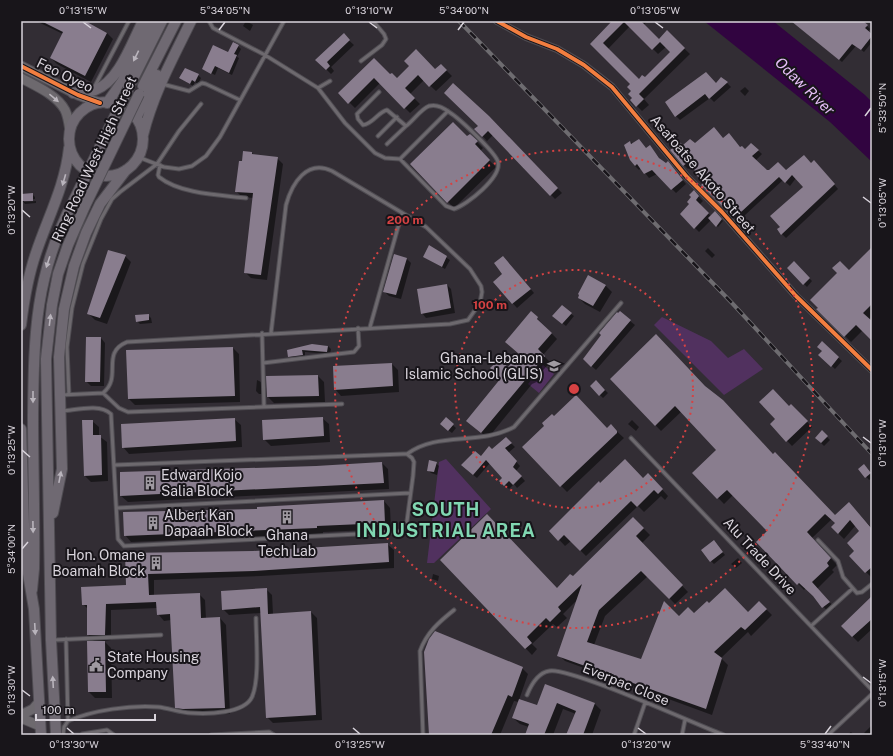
<svg xmlns="http://www.w3.org/2000/svg" width="893" height="756" viewBox="0 0 893 756" font-family="'Public Sans',sans-serif">
  <style>
    .green { fill: #51315f }
    .water { fill: #310440 }
    .shadow { fill: #0007; fill-rule: evenodd }
    .building { fill: #897d8e; fill-rule: evenodd }
    .lines { fill: none; stroke-linecap: round; stroke-linejoin: round }
    .lane-casing { stroke: #4f4c52; stroke-width: 5 }
    .street-casing { stroke: #4f4c52; stroke-width: 8 }
    .secondary-casing { stroke: #4f4c52; stroke-width: 11 }
    .primary-casing { stroke: #4f4c52; stroke-width: 12 }
    .lane { stroke: #6d696e; stroke-width: 3 }
    .street { stroke: #6d696e; stroke-width: 6 }
    .secondary { stroke: #6d696e; stroke-width: 9 }
    .primary { stroke: #6f6972; stroke-width: 10 }
    .rail-casing { stroke: #6e6c70; stroke-width: 4 }
    .rail { stroke: #18151a; stroke-width: 2.5; stroke-dasharray: 8; stroke-linecap: butt }
    .primary-bridge-casing { stroke: #4f4c52; stroke-width: 12; stroke-linecap: butt }
    .primary-bridge { stroke: #6f6972; stroke-width: 10 }
    .cycleway-casing { stroke: #18151a; stroke-width: 6 }
    .cycleway { stroke: #f27e40; stroke-width: 4 }
    .oneway { fill: #b9b4bc }
    .oneway2 { fill: #b9b4bb }
    .ticks { fill: none; stroke: #d9d4dc; stroke-width: 1.5 }
    .ring { fill: none; stroke: #d64243; stroke-width: 2; stroke-dasharray: 2 4 }
    .labels { text-anchor: middle; dominant-baseline: central; stroke-width: 4; stroke-linejoin: round; paint-order: stroke }
    .street-label { font-size: 14px; fill: #d9d4dc; stroke: #18151a }
    .poi-label { font-size: 14px; fill: #d9d4dc; stroke: #18151a; text-anchor: start }
    .water-label { font-size: 15px; font-style: italic; fill: #e5bef7; stroke: #18151a }
    .district-label { font-size: 18px; font-weight: bold; letter-spacing: 1px; fill: #81d7b2; stroke: #18151a }
    .centre { fill: #d64243; stroke: #18151a; stroke-width: 2 }
    .ring-label { font-size: 12px; text-anchor: middle; font-weight: bold; fill: #d64243; stroke: #18151a; stroke-width: 4; stroke-linejoin: round; paint-order: stroke }
    .neatline { fill: none; stroke: #d9d4dc; stroke-width: 1.5 }
    .ticks-label { font-size: 10px; text-anchor: middle; fill: #d9d4dc }
  </style>
  <rect width="100%" height="100%" fill="#322d34"/>
  <path class="green" d="M662 317 711 341 728 358 744 349 763 369 724 395 654 325Z
    M543 365 554 374 539 393 528 384Z
    M446 459 491 509 434 563H427L439 462Z"/>
  <path class="water" d="M704 21H773L865 95 872 102V162L830 122Z"/>
  <path class="shadow" d="M36 21H82L107 33 113 39 91 82 57 64 51 58 63 34Z
    M246 21 253 25 250 31 243 26Z
    M614 21H647L644 25 659 41 667 32 690 54 644 99 649 105 642 111 631 100 634 98 631 84 591 44ZM630 26 658 54 666 47 671 52 645 79 639 80 608 49Z
    M792 21H862L870 29 868 32 872 35V42L864 52 856 46 842 62Z
    M343 35 354 45 331 67 334 71 331 74 317 60Z
    M238 46 241 49 237 57 239 58 232 75 218 68 215 75 203 69Z
    M374 60 390 76 397 80 435 71 441 65 452 76 436 91 424 80 410 94 420 104 410 113 380 83 355 108 340 93Z
    M198 75 201 78 198 84 195 82 193 86 181 78Z
    M727 83 731 87 714 102 710 98 680 120 676 116 716 84Z
    M745 87 749 91 745 96 740 91Z
    M493 122 562 193 555 199 493 135 487 141 476 129Z
    M470 135 483 148 480 151 496 167 454 208 411 164Z
    M724 139 745 150 751 144 762 154 755 161 767 171H786L811 164 818 165 838 189 786 238 782 234 781 227 804 187 796 178 790 186 783 180 744 216 738 209 733 215 703 185 705 183 691 166 688 169 684 165 683 146Z
    M630 142 646 149 650 147 662 161 672 167 686 184 676 193 657 174 649 178 641 168 639 170 635 166Z
    M252 153 254 155 277 158 283 164 267 280 251 278 245 272 254 198 242 197 236 191 243 162Z
    M21 181V195L32 194 35 197V199L24 200V202L36 201V203L25 204 22 200 21 202Z
    M694 192 703 201 699 205 711 216 715 212 723 221 718 227 711 220 699 232 681 214 691 204Z
    M429 247 450 260 445 269 424 257Z
    M708 248 715 255 712 258 705 251Z
    M872 248V316L869 320 872 323V340L863 330 851 342 818 309 849 271Z
    M125 256 131 262 107 324 95 320 88 313Z
    M407 259 411 263 401 299 389 296 384 291Z
    M508 262 534 293 517 308 494 282 504 274Z
    M794 263 812 281 807 287 788 268Z
    M589 276 606 286 612 292 600 312 585 304 579 298Z
    M447 285 451 289 455 313 426 318 422 313Z
    M531 312 557 339 543 355 550 362 540 374 539 381 532 384 488 438 473 426 509 368 520 354Z
    M571 314 574 316 566 326 557 319Z
    M148 315 151 318 152 323 140 324 137 321Z
    M630 321 635 325 596 370 587 362Z
    M101 338 105 343 104 386H91L86 381Z
    M822 343 842 361 835 369 820 355 823 351Z
    M312 345 328 346 331 349 330 354 305 352V358L292 359 289 356V351Z
    M233 348 239 354 240 402 135 405 129 399Z
    M392 364 398 370 399 392 341 396 335 389Z
    M318 376 324 382 325 402 274 403 268 397 267 377Z
    M611 379 706 387 835 516 849 503 871 527 870 528 872 531V578L850 556 856 551 861 531 856 525 844 539 832 527 836 523 832 519 812 538 837 565 832 570 834 572 817 589 835 608 829 613 815 597 806 588 804 590 758 542 768 531 733 495 724 504 694 473 718 450 682 411 661 431Z
    M257 380 263 383V394H259L256 391Z
    M596 381 608 393 603 398 591 386Z
    M791 405 812 427 792 446 771 424Z
    M322 418 329 424 330 442 271 446 264 439Z
    M234 419 241 425 242 447 129 454 123 447Z
    M446 419 456 428 452 433 444 427Z
    M632 420 639 427 636 431 628 424Z
    M92 421 99 427V436L107 442 108 481 91 482 85 476Z
    M611 426 624 438 567 492 523 447 607 429Z
    M822 432 830 440 824 446 816 438Z
    M510 442 515 447 508 453 520 466 516 471 525 481 517 488 514 484 509 489 501 481 504 478 490 463 477 478 466 469 492 450Z
    M382 463 388 469 389 489 128 502 121 496 316 467Z
    M436 463 439 466 437 475 431 473 428 470Z
    M867 468 872 475V478L869 480 860 469Z
    M648 474 668 496 665 500 661 496 644 512 638 506 586 556 571 541 565 546 551 531 600 484 643 479Z
    M384 501 390 508 391 529 323 532V534L131 542 125 535 258 510Z
    M633 518 650 535 642 543 688 592 675 604 648 576 605 616 594 645 641 660 679 617 694 614 709 604 749 613 759 602 772 615 751 636 748 632 721 658 728 665 712 715 565 661 559 655 577 600 563 614 567 618 557 627 553 624 532 644 537 649 532 655 441 560 557 589 573 578Z
    M387 544 394 550V568L261 576 154 580V596L199 594 205 600 206 619 220 618 226 625 230 714 190 715 183 713 176 707 171 620 164 621 158 614 157 608 111 610V640L104 641 111 648 112 698H95L89 692 88 642H95L88 635V609L83 604 127 586 126 554 253 552Z
    M716 544 725 555 714 564 711 561Z
    M738 558 742 563 736 568 731 564Z
    M433 574 439 576 438 581 432 579Z
    M266 589 272 595 273 614 311 612 317 618 322 720 273 723 267 717 261 613 229 615 223 609Z
    M872 597V629L858 642 842 626Z
    M522 668 528 674 519 700 537 706 545 685 595 704 601 710 592 735H567L576 714 563 709 553 735H526L529 727 520 724 513 718 519 702 514 701 500 735H430Z
    M872 725V735H866L864 733Z
    M851 732 854 735H847Z"/>
  <path class="building" d="M41 21H85L107 33 85 76 50 58 63 32Z
    M612 21H641L659 39 667 30 685 48 639 94 644 99 636 107 630 100 632 98 628 94 631 91 627 87 630 84 590 44ZM624 22 652 50 660 42 670 52 645 77 642 75 639 79 603 43Z
    M791 21H863L868 25 865 28 872 34V36L861 50 852 44 839 60Z
    M344 33 350 40 327 62 330 66 326 70 315 60Z
    M233 42 239 45 234 54 237 55 229 73 215 66 211 74 202 69 213 45 228 52Z
    M416 49 435 69 441 64 447 70 429 87 418 75 405 88 415 98 404 109 374 78 348 104 338 93 374 58 390 74 392 73 397 78 409 66 404 61Z
    M185 68 199 74 195 82 192 80 190 84 179 78Z
    M706 72 716 83 721 77 728 82 709 99 705 94 675 117 665 102Z
    M453 83 489 116 558 188 550 196 488 131 482 137 474 129 478 126 444 93Z
    M453 122 467 136 470 134 478 141 475 144 490 160 447 203 410 164Z
    M714 127 723 138 729 133 740 147 742 146 745 149 751 143 759 150 752 156 767 170H769L778 162 786 170 804 155 811 163 814 160 835 184 781 235 777 229 780 227 770 216 803 187 792 175 785 183 779 177 740 213 734 206 728 212 701 185 704 182 696 175 698 174 687 163 683 166 670 150 674 147 670 144 675 138 683 145 690 139 695 143Z
    M639 139 646 148 650 145 659 158 666 163 668 161 683 180 671 190 652 170 644 174 637 164 635 166 630 160 624 145 630 141 631 144Z
    M243 151 252 152V154L278 157 261 275 244 273 253 193 235 192 239 161H242Z
    M694 190 699 196 696 200 709 213 694 229 680 214 689 204 687 202 691 197 689 195Z
    M33 193V201H21V194Z
    M715 211 722 219 716 227 708 218Z
    M429 245 447 256 442 267 423 257Z
    M872 247V304L863 313 872 321V341L856 325 844 337 816 309 818 308 810 300 837 273 832 268 840 261 849 270Z
    M108 250 126 255 100 318 87 314Z
    M394 254 407 258 396 295 383 292Z
    M503 256 531 289 512 304 493 282 502 274 494 263Z
    M794 261 810 278 803 285 787 268Z
    M588 275 606 285 593 306 578 298 579 295 578 294Z
    M447 284 451 308 421 314 417 289Z
    M562 305 572 313 562 324 552 316Z
    M531 311 538 317 537 319 552 333 538 349 545 356 535 368 534 376 527 378 481 433 466 421 501 378 490 368 499 360 508 367 519 354 505 342Z
    M620 311 631 320 591 367 583 359 601 335 599 333 617 312 618 313Z
    M149 314V320L136 322 135 315Z
    M656 334 705 386 723 400 773 454 775 452 835 515 849 502 872 529V567L865 573 849 556 854 551 847 543 859 531 850 520 838 534 831 527 835 523 825 514 807 532 831 558 827 563 829 566 812 582 830 602 822 608 813 596 799 583 797 585 756 542 767 531 727 490 717 499 692 473 716 450 675 406 655 426 610 379Z
    M86 337H101L100 382H85Z
    M822 341 839 357 831 367 818 355 822 351 817 347Z
    M312 344 328 346 327 352 302 350 303 355 288 357 287 350Z
    M233 347 235 396 128 399 126 350Z
    M392 363 393 386 334 390 333 366Z
    M318 375 319 396 267 397 266 376Z
    M596 380 605 390 599 396 590 386Z
    M773 389 789 406 791 404 808 421 786 442 770 424 775 419 759 402Z
    M576 395 607 428 611 424 617 431V433L560 487 522 447 544 426 542 423 552 414 554 416Z
    M323 417 324 436 263 440 262 420Z
    M446 417 454 424 448 431 440 424Z
    M235 418 236 441 122 448 121 424Z
    M82 420H93V435H101L102 475 84 476Z
    M822 430 828 436 821 443 815 438Z
    M506 437 512 443 505 448 517 461 513 467 522 476 513 485 509 481 504 486 499 481 502 478 486 460 473 475 461 465 475 451 481 456 489 446 492 449Z
    M625 459 643 478 648 473 663 489 658 494 654 490 637 507 631 501 580 551 564 535 558 541 549 531 599 481 600 483Z
    M429 460 437 462 434 472 427 471Z
    M382 462 384 483 120 496V472L316 466Z
    M864 464 871 473 865 478 858 469Z
    M384 500 385 523 317 526V528L124 536 123 512 257 509V507Z
    M487 514 557 588 570 574 573 576 633 517 644 528 636 536 683 585 669 599 641 571 599 610 587 642 603 647 641 659 664 601 679 616 688 607 694 613 707 601 709 603 725 588 748 612 759 601 767 609 745 630 741 627 714 652 722 658 706 709 557 656 582 584 558 607 561 611 550 622 546 618 527 637 532 643 525 649 440 560Z
    M714 540 723 552 710 562 701 550Z
    M388 543 389 562 254 571 148 574 149 595 200 593 201 618 220 617 225 708 183 709 175 708 170 614 157 615 156 602 106 604 105 635H87V605H82L81 587 126 585 125 553 253 551Z
    M267 588 268 614 311 611 316 715 266 718 260 607 222 610 221 591Z
    M872 596V619L852 637 841 626Z
    M435 631 523 667 512 697 508 695 491 735H429L424 652 429 639Z
    M87 641H105L106 692H88Z
    M545 684 595 703 583 735H566L576 711 557 703 544 735H525L529 724 512 718 519 699 537 705Z"/>
  <g class="lines">
    <g class="lane-casing">
      <path id="lane" d="M209 21 213 28 265 55 318 88 345 123 375 153 385 158 400 159 448 111
        M361 61 382 45 386 39 384 34 373 21
        M166 85 189 91 202 83 206 84 240 100
        M95 86 129 21
        M318 88 330 81
        M379 92 357 114 358 119 363 125C373 124 378 112 387 110L406 126C413 121 421 109 429 106 436 104 444 108 449 112 459 118 496 153 498 162 502 177 467 205 454 209L446 206 400 159
        M378 136 397 117
        M387 144 406 126
        M138 157 164 167 179 169 192 166 206 156 220 137 284 21
        M160 165 158 175 159 177C180 194 220 195 246 198
        M370 327 402 213
        M262 333 264 406
        M263 363 354 352 359 346 358 328
        M103 393 119 408 128 412 342 404
        M61 395 103 393C123 377 100 353 127 342L450 324 468 320 480 303 482 292 481 286 470 269 426 227 332 171C307 159 292 183 286 205L271 333
        M69 395 67 347 72 308 83 264 101 219 112 199 120 192 157 164 179 131 201 104
        M63 411C76 410 100 403 111 414L118 539 124 546 398 532 405 528 407 521 413 476 414 462 412 458 407 454H403L115 465
        M631 438 872 690
        M407 454C438 431 479 446 514 427L621 303
        M117 508 410 493
        M818 540 838 561 843 577 857 593 862 592 872 584
        M811 626 852 589
        M66 639 68 721
        M53 640 161 635
        M527 695C531 685 538 673 549 671 568 666 697 725 724 735
        M82 734 107 730 114 735
        M63 735 64 727 68 721C93 710 131 705 158 707 169 708 180 713 191 713 207 714 244 714 252 697 260 679 256 638 256 618
        M73 735H82
        M211 735 269 732 274 735
        M423 735 420 651C427 632 439 622 454 610
        M634 735 645 703
        M682 735 685 720
        M828 735 872 694"/>
    </g>
    <g class="street-casing">
      <path id="street" d="M497 21 526 37 557 49 584 65 612 87 687 177 722 212 796 296 872 370"/>
    </g>
    <g class="secondary-casing">
      <path id="secondary" d="M21 66 78 95 100 103
        M21 78C36 86 57 95 65 110 68 116 69 124 70 131
        M21 715 33 709 39 702
        M21 718 40 726"/>
    </g>
    <g class="primary-casing">
      <path id="primary" d="M143 86 176 21
        M128 89 162 21
        M73 93C80 92 89 92 95 90 119 82 132 42 143 21
        M69 139a37 37 0 1 1 74 0a37 37 0 1 1-74 0Z
        M107 103 122 82 154 21
        M136 118 157 75
        M143 135C153 94 173 58 191 21
        M21 325C24 300 28 276 36 253 48 217 65 186 69 148
        M21 429 25 556 34 609 41 735
        M53 513 62 469 59 357 64 309 74 266 86 233 100 204 126 170
        M32 590 34 569C35 518 33 466 33 415 34 333 35 274 74 200
        M56 735 51 640 46 359 52 305 58 274 68 245 85 206"/>
    </g>
    <use href="#lane" class="lane"/>
    <use href="#street" class="street"/>
    <use href="#secondary" class="secondary"/>
    <use href="#primary" class="primary"/>
    <g class="rail-casing">
      <path id="rail" d="M459 21 732 303 872 454"/>
    </g>
    <use href="#rail" class="rail"/>
    <g class="primary-bridge-casing">
      <path id="primary-bridge" d="M74 200 128 89
        M85 206 139 94"/>
    </g>
    <use href="#primary-bridge" class="primary-bridge"/>
    <g class="cycleway-casing">
      <path id="cycleway" d="M497 21 526 37 557 49 584 65 612 87 687 177 722 212 796 296 872 370
        M21 66 78 95 100 103"/>
    </g>
    <use href="#cycleway" class="cycleway"/>
  </g>
  <defs><path id="oneway-solid" d="M-6-.8H1V-3.2L6.5 0L1 3.2V.8H-6Z"/></defs>
  <g class="oneway">
    <use href="#oneway-solid" transform="translate(136 56) rotate(116)"/>
    <use href="#oneway-solid" transform="translate(64 180) rotate(106)"/>
    <use href="#oneway-solid" transform="translate(48 262) rotate(108)"/>
    <use href="#oneway-solid" transform="translate(50 320) rotate(-83)"/>
    <use href="#oneway-solid" transform="translate(33 397) rotate(90)"/>
    <use href="#oneway-solid" transform="translate(60 477) rotate(-79)"/>
    <use href="#oneway-solid" transform="translate(33 527) rotate(89)"/>
    <use href="#oneway-solid" transform="translate(35 629) rotate(87)"/>
    <use href="#oneway-solid" transform="translate(53 682) rotate(-93)"/>
  </g>
  <use class="oneway2" href="#oneway-solid" transform="translate(54 98) rotate(40)"/>
  <path class="ticks" d="M83 22 91 28M369 22 377 28M655 22 663 28M219 30 225 22M458 30 464 22M865 116 871 108M863 197 871 203M22 210 30 217M863 437 871 443M22 450 30 457M22 549 28 542M863 677 871 683M22 690 30 696M67 728 74 734M353 728 360 734M638 728 646 734M825 734 831 726"/>
  <g class="ring">
    <circle cx="574" cy="389" r="119"/>
    <circle cx="574" cy="389" r="239"/>
  </g>
  <defs>
    <g id="school-bare" transform="scale(1.08)"><path d="M0-5L7-2L0 1L-7-2ZM-4 1L0 2.5L4 1V4Q0 6-4 4Z" fill="#9f9aa1" stroke="#18151a" stroke-width="2.5" paint-order="stroke"/></g>
    <g id="building-bare" transform="scale(1.08)"><path d="M-4-6H4V6H1V3H-1V6H-4ZM-2.5-4.3h1.7v1.8h-1.7ZM.8-4.3h1.7v1.8H.8ZM-2.5-1h1.7V.8h-1.7ZM.8-1h1.7V.8H.8Z" fill="#9f9aa1" stroke="#18151a" stroke-width="2.5" paint-order="stroke"/></g>
    <g id="civic-bare" transform="scale(1.08)"><path d="M-.6-6.5H3V-4.5H.6V-3L4-1V1h2V6H-6V1h2V-1L-.6-3ZM-1.2 2.5V6h2.4V2.5Z" fill="#9f9aa1" stroke="#18151a" stroke-width="2.5" paint-order="stroke"/></g>
  </defs>
  <g fill-rule="evenodd">
    <use href="#school-bare" x="554" y="366"/>
    <use href="#building-bare" x="150" y="483"/>
    <use href="#building-bare" x="287" y="517"/>
    <use href="#building-bare" x="153" y="523"/>
    <use href="#building-bare" x="156" y="563"/>
    <use href="#civic-bare" x="96" y="665"/>
  </g>
  <g class="labels">
    <g class="street-label">
      <text transform="translate(65 75) rotate(26)">Feo Oyeo</text>
      <text transform="translate(94 159) rotate(-65)">Ring Road West High Street</text>
      <text transform="translate(703 174) rotate(49)">Asafoatse Akoto Street</text>
      <text transform="translate(760 556) rotate(47)">Alu Trade Drive</text>
      <text transform="translate(626 684) rotate(22)">Everpac Close</text>
    </g>
    <g class="poi-label">
      <text x="543" y="358" text-anchor="end">Ghana-Lebanon<tspan x="543" dy="16">Islamic School (GLIS)</tspan></text>
      <text x="161" y="475">Edward Kojo<tspan x="161" dy="16">Salia Block</tspan></text>
      <text x="164" y="515">Albert Kan<tspan x="164" dy="16">Dapaah Block</tspan></text>
      <text x="287" y="535" text-anchor="middle">Ghana<tspan x="287" dy="16">Tech Lab</tspan></text>
      <text x="145" y="555" text-anchor="end">Hon. Omane<tspan x="145" dy="16">Boamah Block</tspan></text>
      <text x="107" y="657">State Housing<tspan x="107" dy="16">Company</tspan></text>
    </g>
    <g class="water-label">
      <text transform="translate(805 86) rotate(44)">Odaw River</text>
    </g>
    <g class="district-label">
      <text x="446" y="509">SOUTH<tspan x="446" dy="21">INDUSTRIAL AREA</tspan></text>
    </g>
  </g>
  <circle cx="574" cy="389" r="6" class="centre"/>
  <g class="ring-label">
    <text x="405" y="224">200 m</text>
    <text x="490" y="309">100 m</text>
  </g>
  <rect width="893" height="756" fill="none" stroke="#18151a" stroke-width="44"/>
  <path d="M36 714v6h119v-6" fill="none" stroke="#d9d4dc" stroke-width="2"/>
  <text x="42" y="714" font-size="12" fill="#d9d4dc" stroke="#18151a" stroke-width="3" paint-order="stroke">100 m</text>
  <rect x="22" y="22" width="849" height="712" class="neatline"/>
  <g class="ticks-label">
    <text x="83" y="14">0°13'15"W</text>
    <text x="225" y="14">5°34'05"N</text>
    <text x="369" y="14">0°13'10"W</text>
    <text x="464" y="14">5°34'00"N</text>
    <text x="655" y="14">0°13'05"W</text>
    <text transform="translate(882 108) rotate(-90)" y="4">5°33'50"N</text>
    <text transform="translate(882 203) rotate(-90)" y="4">0°13'05"W</text>
    <text transform="translate(11 210) rotate(-90)" y="4">0°13'20"W</text>
    <text transform="translate(882 443) rotate(-90)" y="4">0°13'10"W</text>
    <text transform="translate(11 450) rotate(-90)" y="4">0°13'25"W</text>
    <text transform="translate(11 549) rotate(-90)" y="4">5°34'00"N</text>
    <text transform="translate(882 683) rotate(-90)" y="4">0°13'15"W</text>
    <text transform="translate(11 690) rotate(-90)" y="4">0°13'30"W</text>
    <text x="74" y="748">0°13'30"W</text>
    <text x="360" y="748">0°13'25"W</text>
    <text x="646" y="748">0°13'20"W</text>
    <text x="825" y="748">5°33'40"N</text>
  </g>
</svg>
